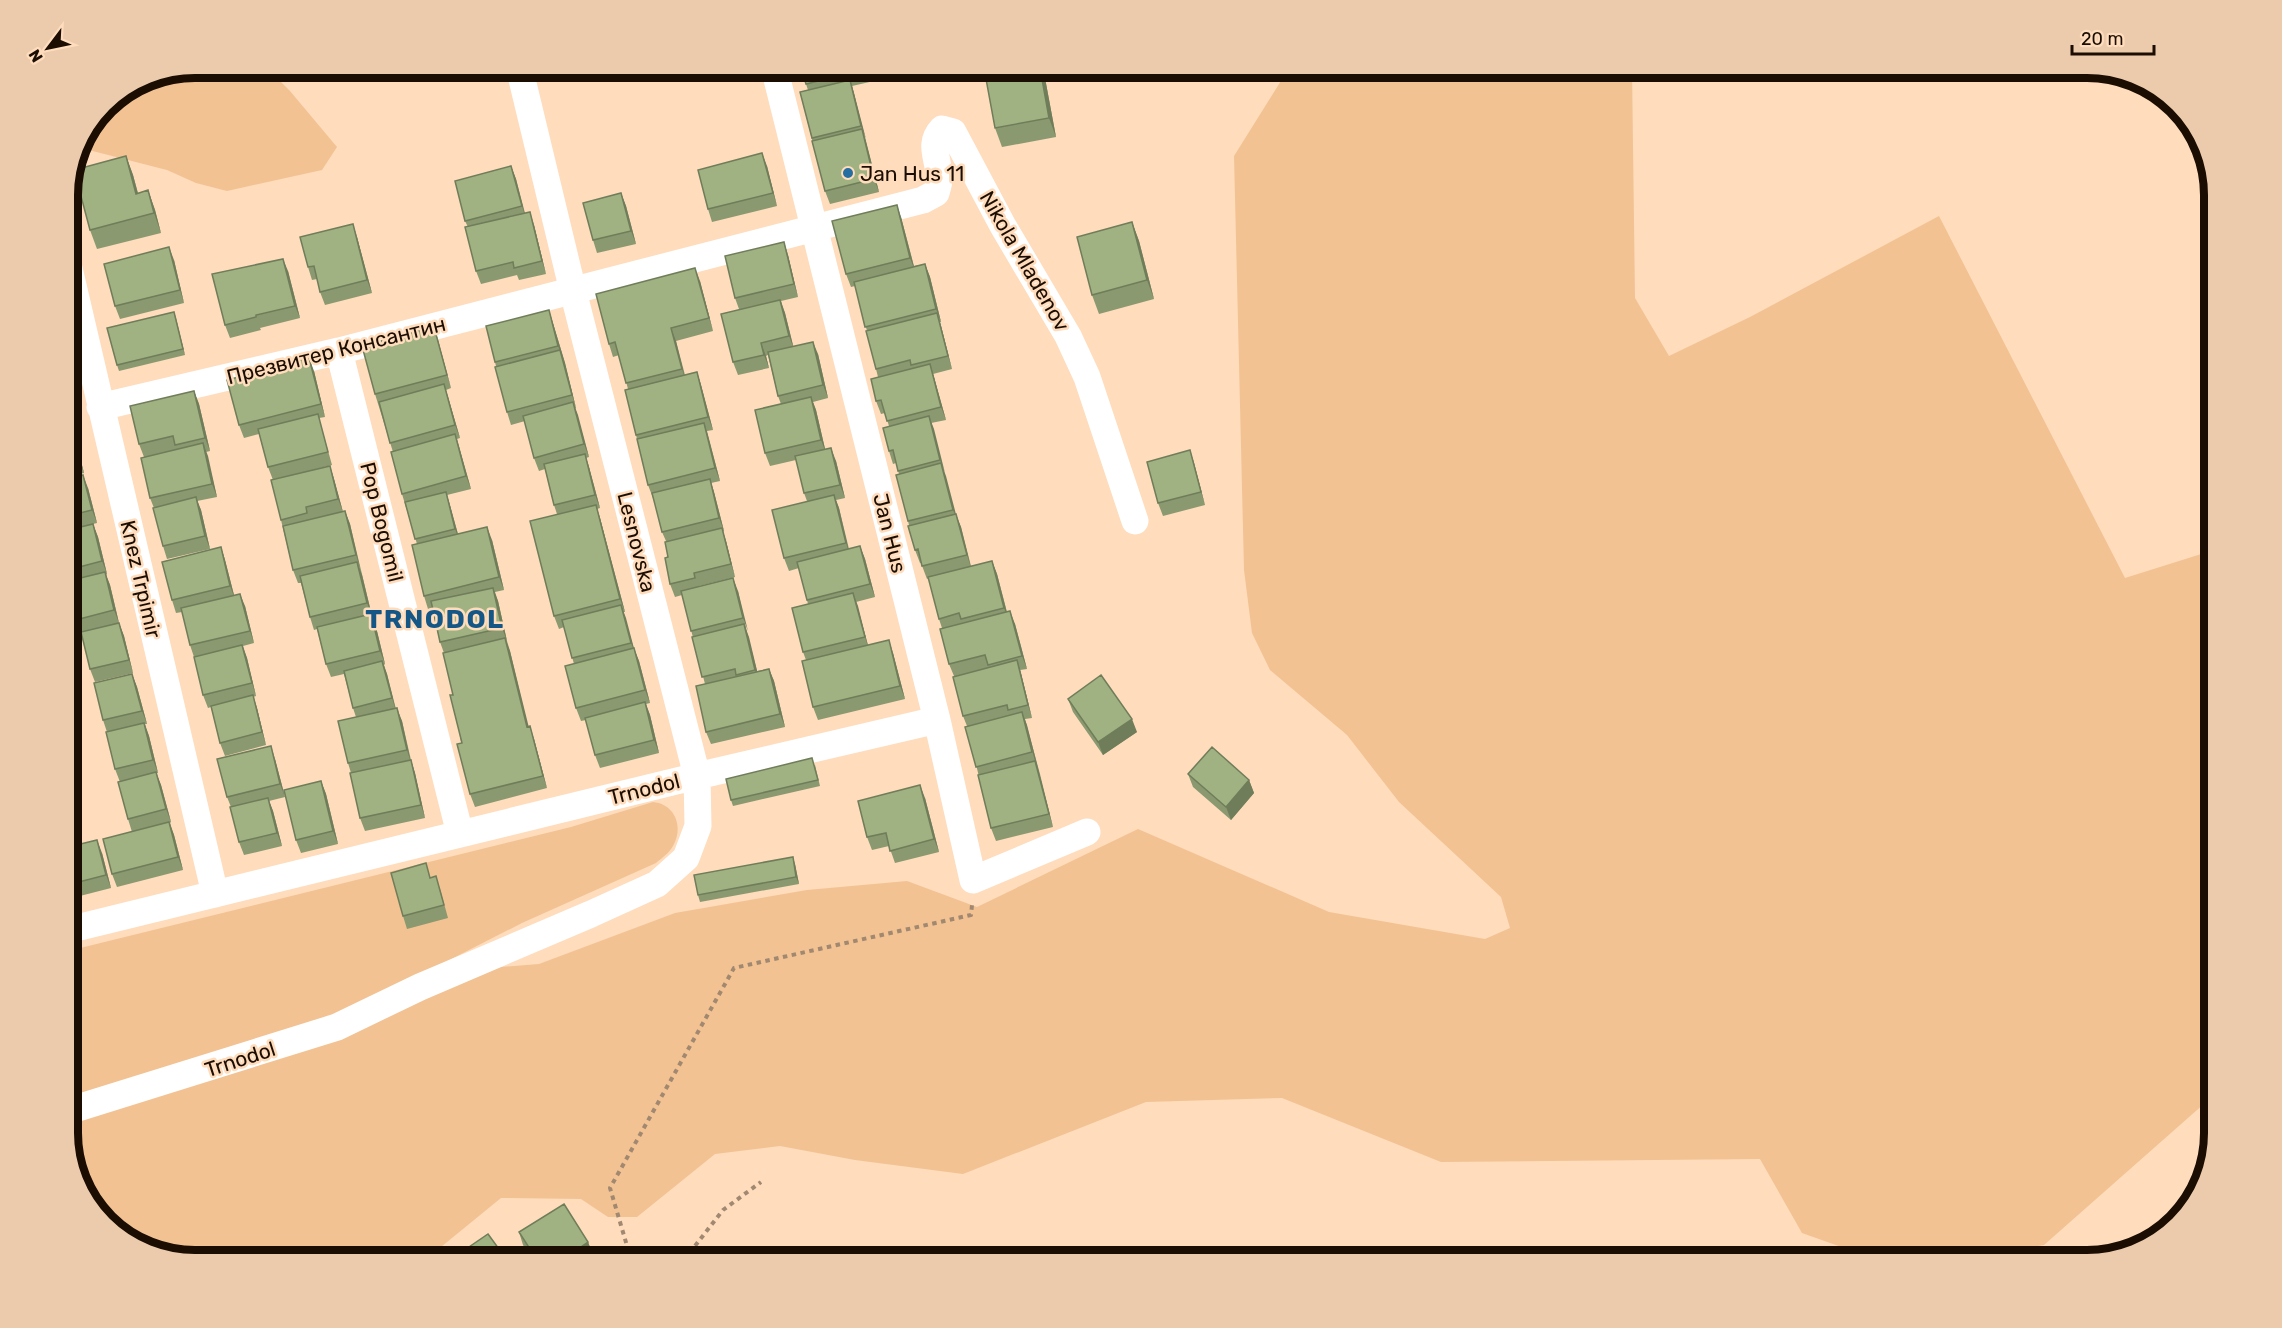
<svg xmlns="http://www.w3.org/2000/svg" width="2282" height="1328" viewBox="0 0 2282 1328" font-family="Rubik,sans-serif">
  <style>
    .green { fill: #f3c292 }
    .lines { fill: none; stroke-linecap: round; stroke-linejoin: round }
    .path { stroke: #a18870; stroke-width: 4; stroke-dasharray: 4.5 4.5; stroke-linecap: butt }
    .minor { stroke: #fff; stroke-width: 27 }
    .wall { fill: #8a996f }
    .shaded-wall { fill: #707d5a }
    .building { fill: #a0b281; stroke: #707d5a; stroke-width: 1.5 }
    .poi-dot { fill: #266da1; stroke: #fedcbc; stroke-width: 2 }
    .labels { text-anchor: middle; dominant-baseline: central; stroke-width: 5; stroke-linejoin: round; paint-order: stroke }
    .poi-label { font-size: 21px; fill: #1b0d01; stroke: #fedcbc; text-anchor: start }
    .street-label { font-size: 21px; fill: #1b0d01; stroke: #fedcbc }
    .district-label { font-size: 27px; font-weight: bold; letter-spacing: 1.5px; fill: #145786; stroke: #fedcbc }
    .rim { fill: none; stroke: #1b0d01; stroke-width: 8 }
  </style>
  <rect width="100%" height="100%" fill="#fedcbc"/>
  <path class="green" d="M266 67 290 91 337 147 322 170 227 191 196 183 167 170 77 147 105 105 147 77 195 68Z
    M1289 68H1632L1635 298 1669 356 1750 317 1939 216 2125 578 2214 550V1095L2044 1245 1952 1260H1878L1802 1233 1760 1159 1441 1162 1282 1098 1146 1102 963 1174 855 1160 780 1146 715 1154 637 1217H608L581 1199 501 1198 425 1260H195L132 1244 89 1203 68 1141V951L571 827 653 802C675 804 684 827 673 846 669 853 662 858 656 863L522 923 424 973 539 964 675 913 807 890 907 881 977 907 1138 829 1329 912 1485 939 1510 928 1501 897 1399 802 1347 735 1270 670 1252 633 1244 570 1234 156Z"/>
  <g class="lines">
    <path class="path" d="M628 1260 630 1256 610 1188 734 968 971 915 972 905
      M684 1260 723 1210 761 1182"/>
    <path class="minor" d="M519 67 573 291 697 776 937 720
      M774 67 937 720 973 880 1087 832
      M68 264 215 894
      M339 351 460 834
      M100 407 339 351 923 200 936 193C937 189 939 184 939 179 940 160 927 145 942 129L953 132 1003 226 1068 336 1087 377 1135 521
      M68 930 697 776 698 826 686 858 657 884 591 914 420 987 337 1027 68 1111"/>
  </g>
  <path class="wall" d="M871 68 874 81 852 86 879 192 830 204 825 191 800 92 808 90 806 84Z
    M1040 68H1042L1045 78 1056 137 1002 147 995 128Z
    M126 156 133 175 138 193 148 190 155 210 161 233 97 249 90 230Z
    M511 166 516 179 525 213 534 225 546 274 519 280 517 275 481 284 476 271 468 227 465 221Z
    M767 166 777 206 712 222 708 209Z
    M621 193 626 206 636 244 597 253 593 240Z
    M901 217 914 266 925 264 930 277 941 322H940L952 369 933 374 946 420 931 423 955 514 961 527 971 566 992 561 997 574 1007 612 1015 624 1027 669 1020 670 1032 718 1025 719 1040 774 1053 827 996 841 991 828 967 726 963 716 954 676 949 664 942 628 939 619 929 578 927 579 921 563H920L915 550 908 521 899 474 896 463 893 464 889 451V426L885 413 881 414 876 401 878 377 876 369 867 331 855 286 851 287 846 274Z
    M1132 222 1139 241 1154 299 1099 314 1092 295Z
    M357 237 372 293 325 305 320 292 317 279 312 280 308 267Z
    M788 255 798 297 781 301 785 313 793 346 818 354 828 398 813 402 816 410 825 449 836 461 845 498 836 500 839 508 849 549 860 546 865 559 875 597 856 602 868 645 893 653 905 699 818 720 813 707 806 660 803 652 808 604 799 568 789 571 784 558 807 501 804 493 796 460 770 466 765 453 781 404 778 396 768 355 766 356 769 368 738 375 733 362 739 309 735 298Z
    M174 260 184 303 120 319 115 306Z
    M288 271 300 318 260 328 261 330 230 338 225 325Z
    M700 281 713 331 676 341 685 375 697 372 701 385 713 430 707 431 720 481 711 483 714 492 724 531 723 532 726 541 735 577 699 586 738 591 747 632 757 671 769 669 774 681 785 727 711 744 706 732 705 684 682 595 675 597 670 584 668 557 666 541 662 532 654 497 653 498 648 485 636 435 628 389 619 355 613 357 609 344Z
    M549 310 565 363 576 408H575L589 457 586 458 589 467 600 508 597 509 600 518 625 612H623L634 649 639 661 650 703 646 704 650 715 659 753 600 768 595 755 586 720 581 721 576 708 574 664 564 627 559 629 554 616 557 514 554 505 545 469 539 471 534 458 525 421 511 425 507 412 495 362Z
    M174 312 185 355 119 371 117 365Z
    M434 327 438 340 451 388 446 390 460 438 457 439 471 489 447 495 458 534 492 540 504 590 495 592 498 601 507 641 510 651 528 727 534 739 547 788 475 807 470 794 453 695 444 653 440 642 432 608 428 609 424 596 417 544 402 494 393 452 375 394Z
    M314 371 325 417 319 418 332 465 312 470 330 466 334 479 343 512 345 511 350 524 372 616 376 627 385 664 384 665 387 674 396 709 402 721 411 760 415 773 425 818 365 831 360 818 351 773 348 763 356 717 353 708 344 674 331 677 326 664 317 629 314 630 310 617 301 583H298L293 570 281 520 273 480 268 467 259 434 244 438 239 425Z
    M194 391 199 404 210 451 206 452 217 497 197 501 201 510 210 549 167 559 163 546 154 508 150 498 144 457 139 444Z
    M68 425 75 438 84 473 68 477Z
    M1190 450 1194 463 1205 505 1163 516 1158 503Z
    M68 479 88 488 97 523 93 524 98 537 107 574 106 575 110 585 119 623 124 636 133 673 95 682 90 669 81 633 68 636Z
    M221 547 225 560 234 595 245 606 254 643 243 646 247 658 256 696 253 697 257 708 266 745 225 756 220 743 211 707 208 708 203 695 194 657 190 645 182 612 176 613 172 600Z
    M132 674 137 687 147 724H145L149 736 158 773H156L161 785 171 822 170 823 174 835 183 870 117 887 112 874 132 832 128 819 120 782 115 769 107 732 103 720Z
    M1068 699 1137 732 1103 755 1073 712Z
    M275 759 285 797 269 801 273 811 282 846 244 855 239 842 231 807 227 797Z
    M815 765 820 786 733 806 731 800Z
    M1188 774 1249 780 1254 793 1231 820 1193 787Z
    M321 781 326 794 338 844 301 853 296 840Z
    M925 798 939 852 895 863 889 846 872 850 867 837Z
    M102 853 111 888 76 897 71 884Z
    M795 864 799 884 700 902 698 895Z
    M440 889 448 918 407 929 403 916Z
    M68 955 79 967 82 1016 68 1017Z
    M519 1232 588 1242 593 1255 588 1259 589 1260H533L523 1245Z"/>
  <path class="shaded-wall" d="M1040 68H1042L1045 78 1056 137 1049 118Z
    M850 80 854 93 866 139 861 126Z
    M862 129 866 142 879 192 874 179Z
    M762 153 767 166 777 206 773 193Z
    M126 156 133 175 143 213 136 194Z
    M511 166 516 179 526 219 522 206Z
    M148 190 155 210 161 233 154 213Z
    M621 193 626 206 636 244 631 231Z
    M897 205 901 217 915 271 910 258Z
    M530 212 534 225 546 274 542 261Z
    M1132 222 1139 241 1154 299 1147 280Z
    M353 224 357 237 372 293 367 280Z
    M784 242 788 255 798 297 794 284Z
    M169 247 174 260 184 303 180 290Z
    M283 259 288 271 300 318 295 306Z
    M925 264 930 277 941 322 936 309Z
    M695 268 700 281 713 331 709 318Z
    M780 300 785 313 794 349 789 336Z
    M549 310 565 363 576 408 572 395 563 359 558 346Z
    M174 312 176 318 185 355 183 349Z
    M937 313 941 326 952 369 948 356Z
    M434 327 438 340 451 388 447 375Z
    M671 328 676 341 686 382 682 369Z
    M813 342 818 354 828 398 823 385Z
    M761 343 766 356 769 368 764 355Z
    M309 358 314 371 325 417 321 404Z
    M930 364 934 377 946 420 941 407Z
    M697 372 701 385 713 430 708 417Z
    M444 384 448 397 460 438 455 425Z
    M194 391 199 404 210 451 205 438Z
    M811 397 816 410 826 453 821 440Z
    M573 402 578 415 589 457 584 444Z
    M929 416 934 429 945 473 940 460Z
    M704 423 708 436 720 481 715 468Z
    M71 425 75 438 84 473 79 460Z
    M455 434 459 447 471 489 466 476Z
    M203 443 208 456 217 497 212 484Z
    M831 448 836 461 845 498 840 485Z
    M1190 450 1194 463 1205 505 1201 492Z
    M585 454 589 467 600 508 595 495Z
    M941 463 946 476 958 522 953 510Z
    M330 466 334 479 343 512 338 499Z
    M83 475 88 488 97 523 92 510Z
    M710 479 714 492 724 531 719 518Z
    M446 492 450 505 460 542 455 529Z
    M834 495 839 508 850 556 846 543Z
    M196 497 201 510 210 549 205 536Z
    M596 505 600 518 625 612 620 599Z
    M345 511 350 524 360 568 356 555Z
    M956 514 961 527 971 568 967 555Z
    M93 524 98 537 107 574 102 561Z
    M487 527 492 540 504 590 499 577Z
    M722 528 726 541 735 577 731 564Z
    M860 546 865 559 875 597 870 584Z
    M221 547 225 560 235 599 230 586Z
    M992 561 997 574 1009 621 1004 608Z
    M357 562 362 575 372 616 367 603Z
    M105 572 110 585 119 623 114 610Z
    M733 578 738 591 748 631 743 618Z
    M493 588 498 601 507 641 502 628Z
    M853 593 858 606 869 650 865 637Z
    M240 594 245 606 254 643 250 631Z
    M621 605 626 618 636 656 631 643Z
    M1010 611 1015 624 1027 669 1022 656Z
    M371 614 376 627 385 664 380 651Z
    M119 623 124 636 133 673 129 660Z
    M744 624 749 637 760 683 755 670Z
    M505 638 510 651 532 740 527 727Z
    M889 640 893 653 905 699 900 686Z
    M242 645 247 658 256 696 252 683Z
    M634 648 639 661 650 703 645 690Z
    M1017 660 1021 673 1032 718 1028 705Z
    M382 661 387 674 396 711 392 698Z
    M769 669 774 681 785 727 780 714Z
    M132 674 137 687 147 724 142 711Z
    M253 695 257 708 266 745 262 732Z
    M645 702 650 715 659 753 654 740Z
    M397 708 402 721 411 763 407 750Z
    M1022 712 1027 725 1053 827 1049 814Z
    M1132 719 1137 732 1103 755 1098 742Z
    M144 723 149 736 158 773 153 760Z
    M530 726 534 739 547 788 543 776Z
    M271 746 275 759 285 797 280 784Z
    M411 760 415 773 425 818 421 805Z
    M156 772 161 785 171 822 166 809Z
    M1249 780 1254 793 1231 820 1226 807Z
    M321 781 326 794 338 844 333 831Z
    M920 785 925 798 939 852 934 839Z
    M268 798 273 811 282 846 277 833Z
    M169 822 174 835 183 870 178 857Z
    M97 840 102 853 111 888 106 875Z
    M793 857 795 864 799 884 796 877Z
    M74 955 79 967 82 1016 78 1003Z
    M588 1242 593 1255 585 1260 581 1247Z"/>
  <path class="building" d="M801 68H870L806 84Z
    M984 68H1040L1049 118 995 128Z
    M850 80 861 126 812 138 800 92Z
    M862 129 874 179 825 191 812 141Z
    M762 153 773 193 708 209 698 170Z
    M126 156 136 194 148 190 154 213 90 230 74 170Z
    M511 166 522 206 465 221 455 181Z
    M621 193 631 231 593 240 583 203Z
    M897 205 910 258 846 274 832 221Z
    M530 212 542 261 514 268 513 262 476 271 465 227Z
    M1132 222 1147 280 1092 295 1077 237Z
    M353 224 367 280 320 292 314 266 308 267 300 237Z
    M784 242 794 284 735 298 725 256Z
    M169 247 180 290 115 306 104 264Z
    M283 259 295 306 256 315V317L225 325 212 274Z
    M925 264 936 309 865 327 854 282Z
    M695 268 709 318 671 328 682 369 626 383 615 342 609 344 596 294Z
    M780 300 789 336 761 343 764 355 733 362 721 314Z
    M549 310 558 346 495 362 486 326Z
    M174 312 183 349 117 365 107 328Z
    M937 313 948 356 911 365 910 360 876 369 866 331Z
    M434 327 447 375 375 394 362 346Z
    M813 342 823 385 778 396 768 352Z
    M560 350 572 395 507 412 495 367Z
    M309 358 321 404 239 425 227 380Z
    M930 364 941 407 887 421 881 400 876 401 871 379Z
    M697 372 708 417 636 435 625 390Z
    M444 384 455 425 390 443 379 402Z
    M194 391 205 438 175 445 173 436 139 444 130 406Z
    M811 397 821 440 765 453 755 410Z
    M573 402 584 444 534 458 523 416Z
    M318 414 328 452 268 467 258 429Z
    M929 416 940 460 898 471 893 450 889 451 883 428Z
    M704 423 715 468 648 485 637 439Z
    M68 425H71L79 460 68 463Z
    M455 434 466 476 402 494 391 452Z
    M203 443 212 484 150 498 141 458Z
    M831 448 840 485 804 493 795 456Z
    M1190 450 1201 492 1158 503 1147 462Z
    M585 454 595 495 554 505 544 464Z
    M941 463 953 510 908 521 896 475Z
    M330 466 338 499 306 507 307 513 281 520 271 480Z
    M83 475 92 510 68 516V479Z
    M710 479 719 518 662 532 652 493Z
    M446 492 455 529 415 539 405 502Z
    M834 495 846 543 784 558 772 510Z
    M196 497 205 536 163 546 153 508Z
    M596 505 620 599 554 616 530 521Z
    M345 511 356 555 293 570 283 526Z
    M956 514 967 555 922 566 918 549 915 550 908 526Z
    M93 524 102 561 68 570V530Z
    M487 527 499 577 424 596 412 545Z
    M722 528 731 564 694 573 695 578 670 584 665 558 668 557 665 542Z
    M860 546 870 584 807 600 797 562Z
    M221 547 230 586 172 600 162 562Z
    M992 561 1004 608 961 619 959 613 939 619 928 577Z
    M357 562 367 603 310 617 300 576Z
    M105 572 114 610 68 622V581Z
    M733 578 743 618 691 631 681 591Z
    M493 588 502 628 440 642 431 601Z
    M853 593 865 637 803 652 792 608Z
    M240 594 250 631 190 645 181 608Z
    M621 605 631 643 572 658 562 620Z
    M1010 611 1022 656 988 665 985 655 949 664 940 629Z
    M371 614 380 651 326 664 317 627Z
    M119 623 129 660 90 669 81 632Z
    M744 624 755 670 736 675 735 669 702 677 692 637Z
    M505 638 527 727 530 726 543 776 470 794 457 744 462 743 450 695H453L443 653Z
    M889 640 900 686 813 707 802 661Z
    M242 645 252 683 203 695 194 657Z
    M634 648 645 690 576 708 565 666Z
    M1017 660 1028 705 1008 710 1007 705 963 716 953 677Z
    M382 661 392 698 353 708 344 671Z
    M769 669 780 714 706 732 696 686Z
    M132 674 142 711 103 720 94 683Z
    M1101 675 1132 719 1098 742 1068 699Z
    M253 695 262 732 220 743 211 706Z
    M645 702 654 740 595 755 585 718Z
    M397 708 407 750 348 763 338 721Z
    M1022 712 1032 752 976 767 965 727Z
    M144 723 153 760 115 769 106 732Z
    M271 746 280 784 227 797 217 759Z
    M1212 747 1249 780 1226 807 1188 774Z
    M812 758 818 780 731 800 726 779Z
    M411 760 421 805 360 818 350 773Z
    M1035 761 1049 814 991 828 978 775Z
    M156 772 166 809 128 819 118 782Z
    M321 781 333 831 296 840 284 790Z
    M920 785 934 839 890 851 886 833 867 837 858 801Z
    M268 798 277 833 239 842 230 807Z
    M169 822 178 857 112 874 103 839Z
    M97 840 106 875 71 884 68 870V847Z
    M793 857 796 877 698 895 694 875Z
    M426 863 430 878 436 876 444 905 403 916 391 873Z
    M68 955H74L78 1003 68 1004Z
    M564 1204 588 1242 581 1247 589 1260H537L519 1232Z
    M488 1234 507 1260H450Z"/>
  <circle class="poi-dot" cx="848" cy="173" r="6"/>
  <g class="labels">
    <g class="poi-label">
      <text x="860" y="173">Jan Hus 11</text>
    </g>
    <g class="street-label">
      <text transform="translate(1025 261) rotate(60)">Nikola Mladenov</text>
      <text transform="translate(336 350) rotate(-14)">Презвитер Консантин</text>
      <text transform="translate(382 522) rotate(76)">Pop Bogomil</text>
      <text transform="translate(890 533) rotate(76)">Jan Hus</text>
      <text transform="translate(637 542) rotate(76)">Lesnovska</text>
      <text transform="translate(141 579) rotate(77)">Knez Trpimir</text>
      <text transform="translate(644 789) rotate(-14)">Trnodol</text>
      <text transform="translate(240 1059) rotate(-18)">Trnodol</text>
    </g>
    <g class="district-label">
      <text x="435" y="619">TRNODOL</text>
    </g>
  </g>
  <path d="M0 0H2282V1328H0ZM195 78H2087A117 117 0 0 1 2204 195V1133A117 117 0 0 1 2087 1250H195A117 117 0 0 1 78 1133V195A117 117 0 0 1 195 78Z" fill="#eccbad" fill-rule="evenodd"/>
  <path class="rim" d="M195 78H2087A117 117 0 0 1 2204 195V1133A117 117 0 0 1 2087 1250H195A117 117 0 0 1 78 1133V195A117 117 0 0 1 195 78Z"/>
  <g transform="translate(48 48) rotate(238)" stroke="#fedcbc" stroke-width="4.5" paint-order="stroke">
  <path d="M0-4.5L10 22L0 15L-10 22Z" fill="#1b0d01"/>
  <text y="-9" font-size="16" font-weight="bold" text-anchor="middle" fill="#1b0d01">N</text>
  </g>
  <path d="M2072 45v9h82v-9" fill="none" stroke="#1b0d01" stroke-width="3"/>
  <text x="2081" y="45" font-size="18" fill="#1b0d01" stroke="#fedcbc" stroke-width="4.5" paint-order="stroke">20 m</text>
</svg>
